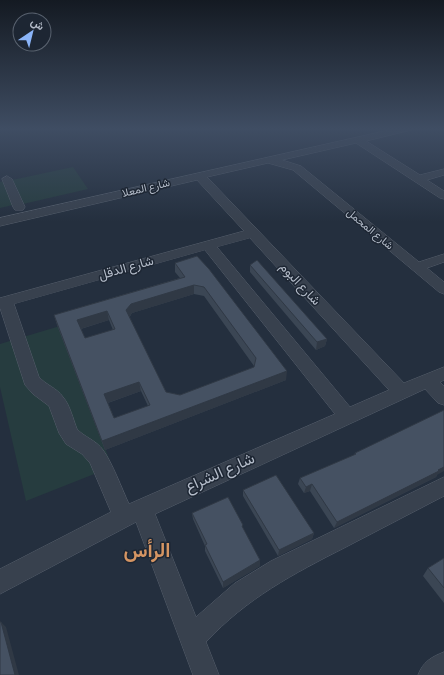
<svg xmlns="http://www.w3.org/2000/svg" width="444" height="675" viewBox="0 0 444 675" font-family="'Sofia Sans Condensed',Vazirmatn,sans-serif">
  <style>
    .green { fill: #263c3f }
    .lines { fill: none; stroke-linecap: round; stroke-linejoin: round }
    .minor-casing { stroke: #565f6c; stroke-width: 1 }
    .minor { fill: #38414e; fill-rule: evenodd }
    .wall { fill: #3b4654; fill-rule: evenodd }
    .shaded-wall { fill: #303945 }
    .building { fill: #455162; stroke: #303945; fill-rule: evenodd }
    .labels { text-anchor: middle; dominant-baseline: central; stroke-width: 3; stroke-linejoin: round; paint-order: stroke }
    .far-street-label { font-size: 11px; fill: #b4bcc9; stroke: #1d2633 }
    .street-label { font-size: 13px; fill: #b4bcc9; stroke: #1d2633 }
    .near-street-label { font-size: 16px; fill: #b4bcc9; stroke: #1d2633 }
    .near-district-label { font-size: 20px; font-weight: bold; fill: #d59563; stroke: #1d2633 }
  </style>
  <rect width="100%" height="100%" fill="#242f3e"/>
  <path class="green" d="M73 167 88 189 23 204 12 180Z
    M4 181 13 205 0 208V182Z
    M60 326 112 467 26 501 0 387V344Z"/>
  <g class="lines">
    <g class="minor-casing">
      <path id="minor" d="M398 128H413L411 130 366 141 420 175 444 169V175L427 180 444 191V199L440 198 356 143 282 160 301 166 419 262 444 254V262L427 268 444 282V294L439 292 293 170 268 163 207 177 404 383 444 367V380L440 382 444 386V405L438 403 425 389 155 514 196 617 235 583 271 561 444 477V496C411 513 379 530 346 547 293 574 247 598 206 642L219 675H193L136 522 0 594V569L111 512 90 463 82 454 66 444 59 433 49 406 33 394 25 385 0 308V298L244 231 197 180 0 226V218ZM250 238 389 390 350 407 217 247ZM205 250 335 414 129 504C122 489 112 462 103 450 96 440 84 437 77 429 73 419 70 405 63 397 57 388 46 385 39 377L14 304Z
        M7 176 12 179 25 207 23 210H15L13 207 2 179Z
        M444 652V675H418C423 662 431 657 444 652Z"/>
    </g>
    <use href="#minor" class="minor"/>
  </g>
  <path class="wall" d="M197 256 286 380 105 450 57 325 54 315 180 278 175 272V263ZM194 294 204 296 254 366V367L180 395 166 392 129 318 132 313ZM109 320 113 330 85 338 81 329ZM141 391 148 406 114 418 108 403Z
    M250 265 327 339 325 346 316 350 250 272Z
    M355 453 437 475 436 477 334 528 310 491 304 493 298 484 300 478 354 455Z
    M243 490 314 533 312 539 278 556 243 496Z
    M192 513 243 528 260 560V566L223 588 205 551V546L193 519Z
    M444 558V603L423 576 428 568Z"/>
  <path class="shaded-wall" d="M194 285V294L132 313 127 320 126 310 131 304Z
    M107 311 109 320 80 329 77 320Z
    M327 339 325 346 316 350 317 342Z
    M287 371 286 380 105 450 102 441Z
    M139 382 141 391 107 403 104 394Z
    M444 467V471L437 475 436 477 334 528 337 522Z
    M312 484 310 491 304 493 306 487Z
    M314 533 312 539 278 556 279 550Z
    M260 560V566L223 588V582Z
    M1 622 6 627 19 675H15Z"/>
  <path class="building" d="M197 256 209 269 287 371 102 441 54 315 185 277 175 263ZM194 285 204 287 256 358 254 367 180 395 166 392 126 310 131 304ZM107 311 115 329 85 338 77 320ZM139 382 150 405 114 418 104 394Z
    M257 260 327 339 317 342 250 265Z
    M444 410V467L438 470 439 471 337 522 312 484 306 487 300 478 356 454 355 453Z
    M276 475 314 533 279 550 243 490Z
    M228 497 243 525 242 526 260 560 223 582 205 545 207 544 192 513Z
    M444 558V588L428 568Z
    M0 622H1L15 675H0Z"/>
  <linearGradient id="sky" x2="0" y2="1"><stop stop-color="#141a22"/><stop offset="0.58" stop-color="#3f4d63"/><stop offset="1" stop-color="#3f4d63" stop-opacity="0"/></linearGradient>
  <rect width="444" height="222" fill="url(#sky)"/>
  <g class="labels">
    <g class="far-street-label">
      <text transform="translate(146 188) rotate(-13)">شارع المعلا</text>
      <text transform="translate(370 229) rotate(40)">شارع المحمل</text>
    </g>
    <g class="street-label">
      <text transform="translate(126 268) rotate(-16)">شارع الدقل</text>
      <text transform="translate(300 284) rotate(47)">شارع البوم</text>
    </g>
    <g class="near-street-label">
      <text transform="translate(220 473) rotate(-24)">شارع الشراع</text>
    </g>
    <g class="near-district-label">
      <text x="147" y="551">الرأس</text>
    </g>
  </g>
  <g transform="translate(32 32) rotate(35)"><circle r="19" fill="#1d2633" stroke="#59626f"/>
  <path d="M0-3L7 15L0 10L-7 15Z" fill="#8ab4f8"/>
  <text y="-6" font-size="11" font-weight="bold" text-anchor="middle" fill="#b4bcc9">ش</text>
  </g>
</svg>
